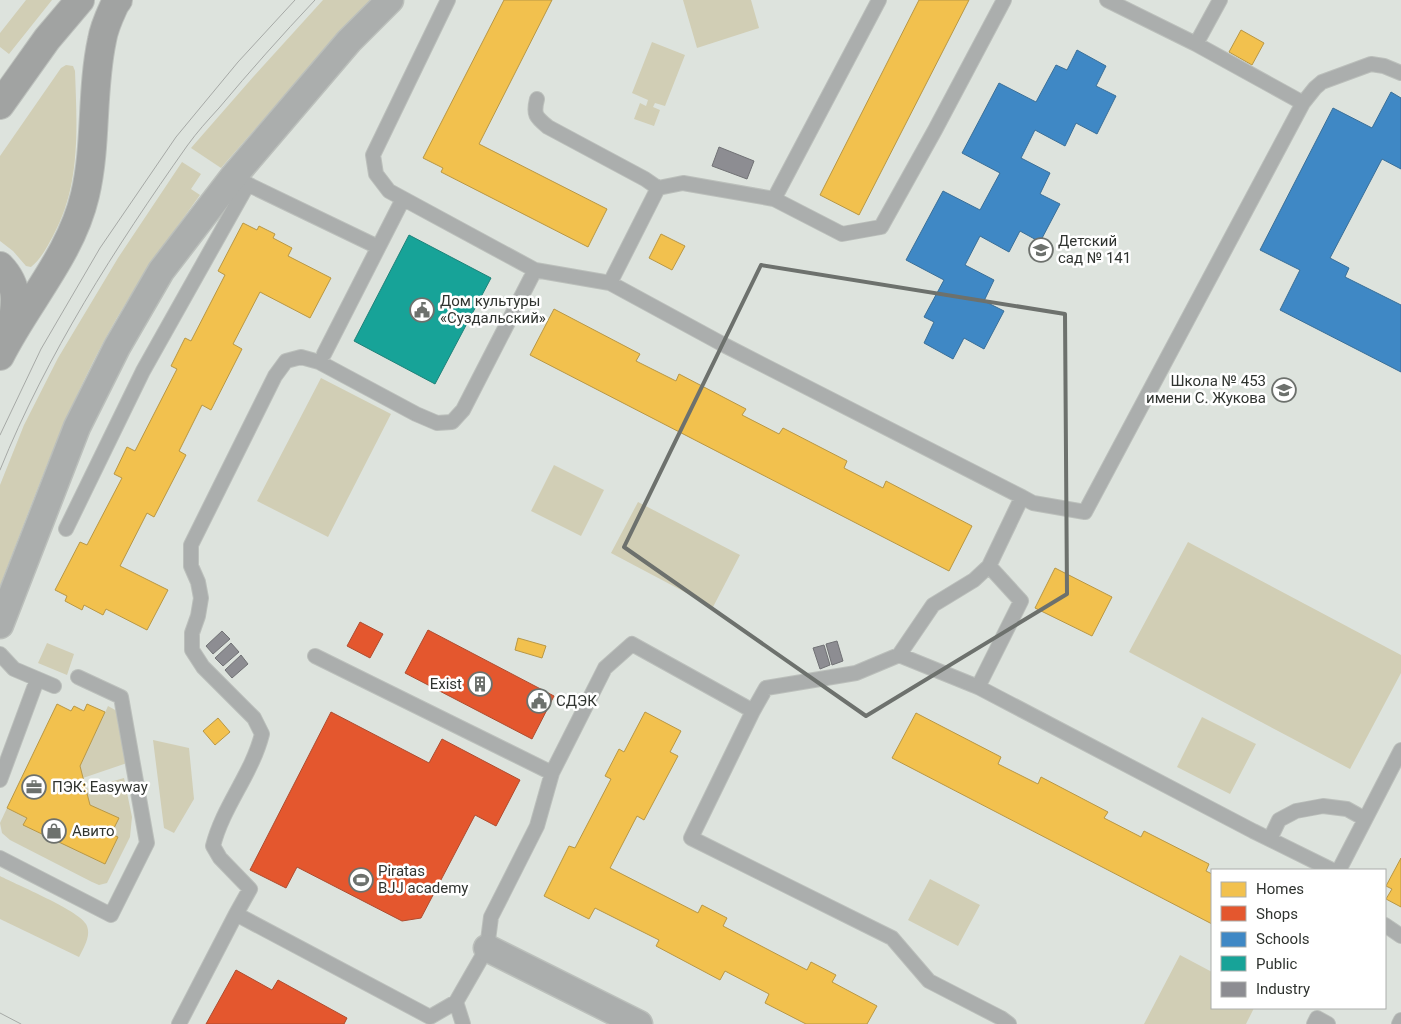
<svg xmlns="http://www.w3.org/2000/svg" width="1401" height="1024" viewBox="0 0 1401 1024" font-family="Roboto,sans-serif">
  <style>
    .green { fill: #d1ceb5 }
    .homes { fill: #f2c14e; stroke: #b89745 }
    .shops { fill: #e4572e; stroke: #ae4c2f }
    .schools { fill: #3f88c5; stroke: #3a6f98 }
    .public { fill: #17a398; stroke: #1e8279 }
    .industry { fill: #8d8d92; stroke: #717275 }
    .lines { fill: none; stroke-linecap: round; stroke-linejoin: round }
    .lane-casing { stroke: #bbbfbb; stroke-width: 16 }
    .street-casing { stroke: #bbbfbb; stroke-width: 29 }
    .secondary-casing { stroke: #bbbfbb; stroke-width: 30 }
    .lane { stroke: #abaead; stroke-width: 14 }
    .street { stroke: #abaead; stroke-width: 26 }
    .secondary { stroke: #a1a3a2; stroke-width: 28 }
    .tram { stroke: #a6a9a6; stroke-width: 1 }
    .marked { fill: none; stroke: #6d716d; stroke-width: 4; stroke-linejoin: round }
    .labels { text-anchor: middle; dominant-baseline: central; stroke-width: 5; stroke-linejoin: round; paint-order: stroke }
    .poi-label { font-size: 15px; fill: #303430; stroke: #fff; text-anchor: start }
  </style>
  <rect width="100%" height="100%" fill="#dde3dd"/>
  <path class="green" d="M26 0H52L9 54 0 47V33Z
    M323 0H372L340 32 221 168 191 148 254 76Z
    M683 0H751L759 28 697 48Z
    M652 42 685 55 665 106 655 103 653 107 660 110 654 126 634 119 640 103 646 106 648 100 632 93Z
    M66 65 73 66 75 71C77 128 81 185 53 236 47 247 41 259 31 267L26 266 13 251 0 241V156L61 68Z
    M182 162 201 174 191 189 200 195C166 242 132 289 104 341 62 419 32 504 0 586V485L24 425 58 358 118 258Z
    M321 378 391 414 328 537 257 501Z
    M554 465 604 490 581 536 531 511Z
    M638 502 740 555 713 607 611 553Z
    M1188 542 1401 655V673L1350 769 1129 652Z
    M47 643 74 654 67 675 38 663Z
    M108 706 117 711 127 763 83 778 80 766Z
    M1202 717 1256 744 1230 794 1177 767Z
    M153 740 189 748 194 799 174 833 164 828Z
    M124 778 132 817 130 837 107 883 99 885 92 882 10 840 2 833 0 823 7 808 27 818 24 825 105 864 118 837 111 834 118 818 90 805 86 789Z
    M0 876C17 885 78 910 86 924 92 935 84 947 79 957L0 919Z
    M930 879 980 905 958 946 908 920Z
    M1180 955 1212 972V1008H1254L1246 1024H1144Z"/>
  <path class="homes" d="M504 0H552L479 144 607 209 588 247 441 172 443 168 423 158Z
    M919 0H969L859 215 820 195Z
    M1241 30 1264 43 1252 65 1229 52Z
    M243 223 257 230 259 226 275 234 273 238 292 248 288 256 331 278 310 318 260 292 233 344 242 349 211 410 202 405 179 451 186 455 154 517 147 513 120 566 168 590 147 630 106 609 103 615 84 605 82 610 65 601 67 596 55 590 80 542 87 545 122 478 114 474 127 447 135 451 177 369 171 366 185 338 191 341 225 275 218 271Z
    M661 234 685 246 672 270 649 258Z
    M554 309 640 354 636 361 676 381 679 374 746 409 742 415 779 434 783 428 847 461 844 468 883 488 886 481 972 526 949 571 530 355Z
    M1055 568 1112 597 1092 636 1035 608Z
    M518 638 546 646 542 658 515 650Z
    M57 704 71 711 74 706 84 711 87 704 105 712 80 766 90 805 119 818 111 834 118 837 105 864 23 825 27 818 7 808Z
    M645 712 681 731 670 752 678 756 644 820 637 816 610 868 698 913 702 905 727 918 723 926 807 970 811 962 836 975 832 982 877 1006 867 1024H806L765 1003 769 994 725 971 720 980 656 946 659 940 595 908 589 919 544 896 569 846 575 848 611 779 605 776 619 749 624 752Z
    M916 713 1001 757 998 764 1038 784 1041 777 1108 812 1104 818 1141 837 1144 831 1209 864 1206 871 1212 874V924L892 758Z
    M218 718 230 732 215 745 203 731Z
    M1401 858V907L1386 899 1392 889 1386 886Z"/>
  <path class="shops" d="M360 622 383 634 370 658 347 646Z
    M428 630 554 696 532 739 405 673Z
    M331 712 429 763 442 739 520 780 496 826 475 815 421 918 402 921 297 867 286 888 250 870Z
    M236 970 272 990 278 980 347 1018 344 1024H206Z"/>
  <path class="schools" d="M1077 50 1106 66 1096 86 1116 96 1097 134 1076 123 1065 146 1035 130 1021 158 1050 173 1040 194 1060 204 1040 242 1020 231 1009 252 980 236 965 265 994 280 984 301 1004 311 984 349 964 338 953 359 924 343 934 322 924 317 944 280 906 260 943 191 980 210 1000 173 962 153 999 83 1036 102 1056 65 1067 70Z
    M1391 92 1401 98V169L1382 159 1330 258 1349 268 1345 277 1401 305V372L1280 310 1300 270 1260 250 1333 108 1372 128Z"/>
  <path class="public" d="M409 235 491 278 435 384 354 341Z"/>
  <path class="industry" d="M719 147 754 161 747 179 712 166Z
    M222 631 230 639 213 654 206 646Z
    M837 641 843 661 832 665 826 644Z
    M231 643 239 652 223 666 215 658Z
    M824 645 830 665 820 669 813 648Z
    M241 655 248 664 232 678 225 670Z"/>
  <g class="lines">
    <g class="lane-casing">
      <path id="lane" d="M1196 44 1220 0
        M537 99C533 115 536 117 548 127L645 179 658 188
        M1303 103 1315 88 1322 82 1371 64 1384 66 1401 73
        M241 181 378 247
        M774 199 842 234 881 227 935 130 1004 0
        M535 270 610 283 726 346 1022 497 989 566 974 580 933 605 899 655 856 673 766 688 753 711
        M610 283 658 188 683 183 774 199 879 0
        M324 354 403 199
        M1022 497 1033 503 1085 512 1303 103 1196 44 1107 0
        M66 529 143 371 248 184
        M0 654 14 669 54 686
        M899 655 978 687 1253 831 1332 870
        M315 656 552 773
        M978 687 1021 601 989 566
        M0 780 37 680
        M1270 839 1279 820 1296 811 1323 806 1347 809 1365 819
        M0 858 111 915 147 843 121 697 78 677
        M1339 870 1401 750
        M236 914 250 889 220 858 213 846C223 806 252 774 262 734L254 718 203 667 192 650V633L198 616 201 598 198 582 191 566V545L275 376 286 361 301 357 319 362 416 414 437 423 452 422 463 410 535 270 389 191 376 174 373 155 448 0
        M1385 925 1401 936
        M456 1002 463 1024
        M179 1024 236 914 430 1017 456 1002 487 948 491 917 537 826 552 773 605 668 632 644 753 711 691 838 892 938 929 981 1001 1018 1009 1024
        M1314 1024 1317 1018 1328 1024
        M1399 1024 1401 1020"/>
    </g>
    <g class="street-casing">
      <path id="street" d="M0 625 77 427 117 347 161 271 233 177 349 41 390 0
        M487 948 639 1024"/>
    </g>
    <g class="secondary-casing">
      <path id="secondary" d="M0 105 47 39 80 0
        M0 266C20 287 16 304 11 330
        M0 356C27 302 71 255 85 195 97 144 91 91 102 40 104 27 110 15 115 4L118 0"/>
    </g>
    <use href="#lane" class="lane"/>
    <use href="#street" class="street"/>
    <use href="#secondary" class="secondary"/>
    <path class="tram" d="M0 435 41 349 100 248 176 137 238 62 295 0
      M0 470C47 354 115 248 187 146 197 132 208 120 219 108 250 71 282 35 315 0
      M0 1013 21 1024"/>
  </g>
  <path class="marked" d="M761 265 1065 314 1067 594 866 716 624 547Z"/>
  <defs>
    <g id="school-ring" transform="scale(1.25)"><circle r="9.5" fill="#fff" stroke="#6d716d" stroke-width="1.5"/><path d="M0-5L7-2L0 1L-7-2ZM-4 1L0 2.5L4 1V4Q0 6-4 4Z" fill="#6d716d"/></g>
    <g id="civic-ring" transform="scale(1.25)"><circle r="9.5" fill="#fff" stroke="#6d716d" stroke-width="1.5"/><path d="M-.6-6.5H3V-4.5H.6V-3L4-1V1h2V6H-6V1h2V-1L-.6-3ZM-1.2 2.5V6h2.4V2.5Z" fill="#6d716d"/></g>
    <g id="building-ring" transform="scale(1.25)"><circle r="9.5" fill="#fff" stroke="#6d716d" stroke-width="1.5"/><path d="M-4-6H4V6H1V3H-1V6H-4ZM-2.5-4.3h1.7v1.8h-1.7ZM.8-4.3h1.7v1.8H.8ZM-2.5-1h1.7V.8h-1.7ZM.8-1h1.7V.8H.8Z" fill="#6d716d"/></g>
    <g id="office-ring" transform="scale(1.25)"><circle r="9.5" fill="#fff" stroke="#6d716d" stroke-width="1.5"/><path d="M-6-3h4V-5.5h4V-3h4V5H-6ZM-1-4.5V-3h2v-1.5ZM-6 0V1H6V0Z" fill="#6d716d"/></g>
    <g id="shop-ring" transform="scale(1.25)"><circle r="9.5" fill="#fff" stroke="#6d716d" stroke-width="1.5"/><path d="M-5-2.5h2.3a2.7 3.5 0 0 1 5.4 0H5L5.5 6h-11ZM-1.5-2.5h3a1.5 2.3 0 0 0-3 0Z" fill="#6d716d"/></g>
    <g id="stadium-ring" transform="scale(1.25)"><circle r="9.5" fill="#fff" stroke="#6d716d" stroke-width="1.5"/><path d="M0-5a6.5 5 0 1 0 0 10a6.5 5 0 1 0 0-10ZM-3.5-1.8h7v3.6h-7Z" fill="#6d716d"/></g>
  </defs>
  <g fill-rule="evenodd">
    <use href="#school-ring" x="1041" y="250"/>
    <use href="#civic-ring" x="422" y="310"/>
    <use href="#school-ring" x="1284" y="390"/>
    <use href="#building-ring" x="480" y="684"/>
    <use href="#civic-ring" x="539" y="701"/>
    <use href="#office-ring" x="34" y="787"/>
    <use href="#shop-ring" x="54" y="831"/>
    <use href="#stadium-ring" x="361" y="880"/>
  </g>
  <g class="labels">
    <g class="poi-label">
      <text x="1058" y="241">Детский<tspan x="1058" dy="17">сад № 141</tspan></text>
      <text x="440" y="301">Дом культуры<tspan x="440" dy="17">«Суздальский»</tspan></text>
      <text x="1266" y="381" text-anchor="end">Школа № 453<tspan x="1266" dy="17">имени С. Жукова</tspan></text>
      <text x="462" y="684" text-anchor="end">Exist</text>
      <text x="556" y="701">СДЭК</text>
      <text x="52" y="787">ПЭК: Easyway</text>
      <text x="72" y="831">Авито</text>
      <text x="378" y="871">Piratas<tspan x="378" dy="17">BJJ academy</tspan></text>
    </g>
  </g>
  <rect x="1211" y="869" width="175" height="140" fill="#ffffff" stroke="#acaeac"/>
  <rect x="1221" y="882" width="25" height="15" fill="#f2c14e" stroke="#acaeac"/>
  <text x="1256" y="894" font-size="15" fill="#303430">Homes</text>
  <rect x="1221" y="906" width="25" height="15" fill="#e4572e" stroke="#acaeac"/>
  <text x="1256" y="919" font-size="15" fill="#303430">Shops</text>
  <rect x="1221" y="932" width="25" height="15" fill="#3f88c5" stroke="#acaeac"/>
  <text x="1256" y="944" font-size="15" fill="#303430">Schools</text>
  <rect x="1221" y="956" width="25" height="15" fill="#17a398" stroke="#acaeac"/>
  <text x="1256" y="969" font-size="15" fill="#303430">Public</text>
  <rect x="1221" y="982" width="25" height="15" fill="#8d8d92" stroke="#acaeac"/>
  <text x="1256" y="994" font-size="15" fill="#303430">Industry</text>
</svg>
